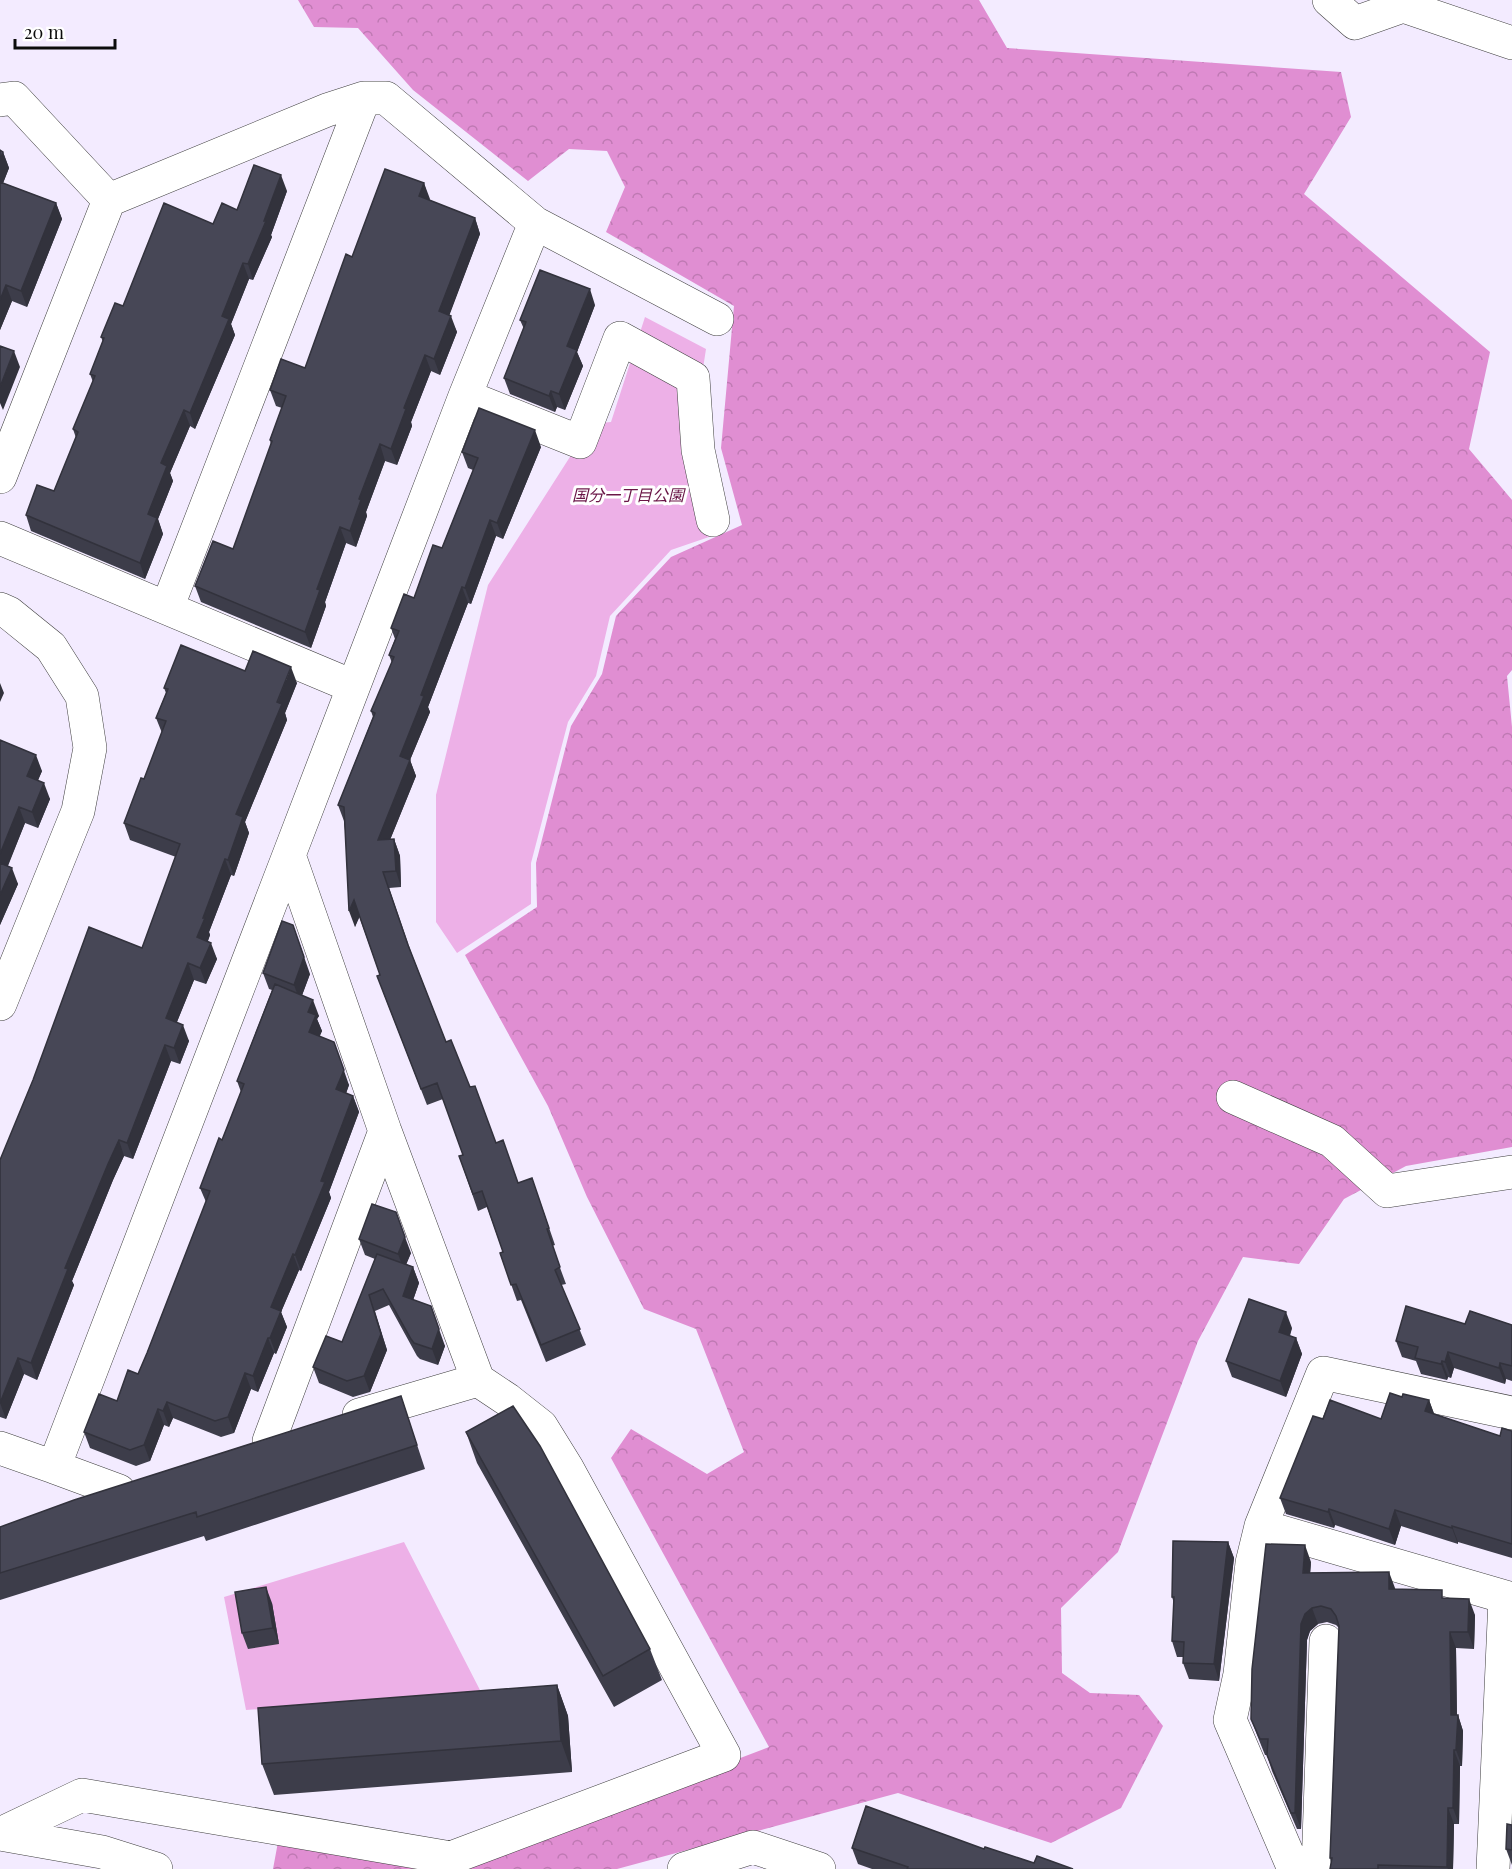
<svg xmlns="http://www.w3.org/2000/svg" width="1512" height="1869" viewBox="0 0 1512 1869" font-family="'Playfair Display','Noto Sans JP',serif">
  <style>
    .forest { fill: url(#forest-crowns) }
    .park { fill: #edb0e7 }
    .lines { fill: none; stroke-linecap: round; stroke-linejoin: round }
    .minor-casing { stroke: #3f3f3f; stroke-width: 34 }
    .minor { stroke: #fff; stroke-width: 33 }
    .wall { fill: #3d3d4a }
    .shaded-wall { fill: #32323c }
    .building { fill: #474756; stroke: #32323c; stroke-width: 1.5 }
    .labels { text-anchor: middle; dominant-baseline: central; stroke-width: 6; stroke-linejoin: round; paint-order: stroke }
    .park-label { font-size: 16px; font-style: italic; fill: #6a1647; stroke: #fff }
  </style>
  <defs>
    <pattern id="forest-crowns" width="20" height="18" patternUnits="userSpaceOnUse" patternTransform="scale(1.5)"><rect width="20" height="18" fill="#e08ed2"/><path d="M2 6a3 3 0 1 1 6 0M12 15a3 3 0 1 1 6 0" fill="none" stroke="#bf79b3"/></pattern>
  </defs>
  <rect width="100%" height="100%" fill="#f3ebff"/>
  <path class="forest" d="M298 0H979L1007 48 1341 72 1351 117 1304 194 1490 352 1469 449 1512 500V670L1507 676 1512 727V1147L1406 1166 1344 1199 1299 1264 1243 1257 1198 1341 1118 1552 1061 1608 1062 1673 1090 1693 1139 1695 1163 1726 1121 1808 1051 1843 898 1793 617 1869H273L278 1842 457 1866 769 1747 611 1458 631 1429 707 1474 744 1452 696 1329 644 1309 587 1197 548 1106 465 955 537 907 536 863 571 726 602 674 616 616 671 557 742 525 721 448 734 306 606 232 625 187 607 151 569 149 528 181 413 90 358 28 314 27Z"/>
  <path class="park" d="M645 317 706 349 690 453 709 537 671 550 610 616 596 676 568 722 531 863V904L457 953 436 922V795L488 585 591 424 611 422Z
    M404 1542 482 1694 246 1710 224 1597Z"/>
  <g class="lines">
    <g class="minor-casing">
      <path id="minor" d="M1329 0 1355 23 1403 6
        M1408 0 1403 6 1512 43
        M0 100 14 98 109 200
        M465 396 580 442 620 338 693 378 698 450 713 520
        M0 477 109 200 327 110 364 98H386L535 223 717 319
        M0 538 352 686
        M167 608 364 98
        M0 609 9 613 51 647 82 696 90 748 78 811 0 1004
        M1233 1097 1332 1141 1387 1191 1512 1172
        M359 1415 478 1380
        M269 1441 385 1131
        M0 1448 54 1467
        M119 1491 54 1467 289 855
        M1261 1526 1512 1599
        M0 1834 82 1795 451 1858 724 1755 567 1468 541 1426 508 1400 478 1380 385 1131 289 855 465 396 535 223
        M0 1834 102 1852 156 1869
        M684 1869 753 1847 819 1869
        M1294 1869 1230 1720 1240 1674 1252 1563 1261 1526 1323 1373 1512 1413
        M1318 1869 1326 1641
        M1493 1869 1505 1599"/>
    </g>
    <use href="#minor" class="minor"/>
  </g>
  <path class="wall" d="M3 152 9 168 3 183 56 203 62 219 27 307 12 301 0 330Z
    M424 183 429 200 475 218 480 234 449 315 457 332 440 375 431 371 411 422 412 426 397 465 385 461 366 512 367 516 356 547 346 543 325 602 326 606 311 648 201 602 195 586 233 549 271 445 270 440 282 408 276 406 270 390 305 368 352 257Z
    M287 191 271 235 272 237 253 280 249 279 231 324 235 335 195 429 190 426 170 473 173 481 158 519 163 534 145 579 31 531 26 515 54 491 76 438 73 429 93 382 90 374 103 342 101 337 123 306 213 224 237 210Z
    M595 305 577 352 583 366 565 410 557 407 555 412 510 394 504 378 524 329 520 320Z
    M541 447 503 539 496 536 471 604 468 603 428 707 430 712 410 760 416 776 390 840 394 839 400 856 401 887 389 888 411 952 446 1042 470 1087 496 1143 518 1183 532 1178 555 1245 552 1246 566 1284 561 1285 586 1345 546 1362 521 1300 517 1301 500 1253 503 1252 487 1207 478 1211 459 1156 463 1155 443 1099 427 1105 383 992 380 975 359 916 355 927 344 821 338 805 373 717 371 711 392 663 389 655 395 639 391 628 414 598 442 548 473 470 468 468 462 452Z
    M245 671 297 683 285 713 287 720 245 822 249 833 234 876 231 875 209 932 210 935 208 941 217 959 206 984 194 980 177 1022 189 1041 180 1064 171 1061 133 1159 124 1156 113 1180 72 1281 74 1285 37 1380 24 1374 6 1419 0 1417V1160L142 948 176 857 130 840 124 823 144 779 162 733 156 718 166 693 164 688Z
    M0 740 42 771 38 780 50 799 38 828 25 823 8 866 18 884 0 925Z
    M263 973 310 974 302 995 319 1016 317 1019 322 1031 319 1036 349 1085 346 1093 353 1096 359 1112 329 1192 331 1198 301 1271 299 1270 281 1312 287 1327 276 1354 274 1353 258 1392 251 1389 234 1433 221 1437 173 1418 169 1427 164 1425 150 1461 136 1466 90 1448 84 1432 117 1401 138 1374 147 1353 206 1202 200 1188 222 1140 241 1092 237 1081 272 990 269 989Z
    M359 1239 411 1253 406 1264 413 1267 419 1283 413 1300 445 1346 438 1365 420 1359 417 1356 389 1305 375 1311 387 1350 370 1392 353 1397 319 1383 313 1367 342 1342 375 1259 365 1255Z
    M1465 1324 1512 1325V1381L1506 1379 1505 1384 1454 1368 1451 1378 1448 1377 1447 1380 1421 1374 1416 1361 1402 1357 1396 1341Z
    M1292 1328 1290 1336 1296 1338 1302 1354 1286 1397 1232 1377 1226 1361Z
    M401 1396 425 1469 206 1541 204 1536 0 1600V1527Z
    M1429 1400 1434 1414 1500 1436 1512 1431V1558L1458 1542V1544L1401 1526 1395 1545 1335 1525 1334 1528 1286 1514 1280 1498 1323 1419H1381Z
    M466 1432 650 1649 662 1680 614 1707 477 1463Z
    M1228 1542 1234 1558 1219 1681 1189 1679 1183 1663V1657H1177L1172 1641 1174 1603 1172 1597Z
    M1311 1562 1310 1573 1445 1598 1475 1615 1474 1649 1456 1648 1457 1715H1458L1463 1731 1462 1766H1460L1459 1824H1454L1453 1869H1330L1331 1863 1330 1858 1339 1628 1336 1625 1327 1622 1318 1624 1310 1631 1307 1640 1301 1829H1297L1272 1771 1267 1755H1265L1257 1735 1251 1719Z
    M272 1603 279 1644 248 1649 242 1633Z
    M557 1685 568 1716 572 1772 274 1795 262 1764Z
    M1512 1825V1865L1506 1849Z
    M852 1848 984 1849 1034 1863 1073 1869H872L858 1864Z"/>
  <path class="shaded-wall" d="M3 152 9 168 0 191V160Z
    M281 175 287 191 271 235 272 237 253 280 248 264Z
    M424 183 430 199 425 212 419 196Z
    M56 203 62 219 27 307 21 291Z
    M475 218 480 234 445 327 439 311Z
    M243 263 249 279 231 324 235 335 195 429 190 413 222 316Z
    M6 285 12 301 0 330V300Z
    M590 289 595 305 577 352 583 366 565 410 559 394 567 346Z
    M451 316 457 332 440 375 434 359Z
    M14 351 20 367 3 410 0 403V387Z
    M425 355 431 371 411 422 412 426 397 465 391 449 404 408Z
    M551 391 557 407 555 412 549 396Z
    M184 410 190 426 170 473 173 481 158 519 163 534 145 579 140 563 148 514 161 463Z
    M535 430 541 447 503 539 497 523Z
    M380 444 385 461 366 512 367 516 356 547 350 531 359 499Z
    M490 520 496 536 471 604 465 588Z
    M340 527 346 543 325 602 326 606 311 648 305 632 317 589Z
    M462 587 468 603 428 707 430 712 410 760 416 776 383 857 378 840 400 756 421 695Z
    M291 667 297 683 285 713 287 720 245 822 249 833 234 876 228 860 236 814Z
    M0 683 4 693 0 702Z
    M36 755 42 771 33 792 27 776Z
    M44 783 50 799 38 828 32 812Z
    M19 807 25 823 3 877 0 869V854Z
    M394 839 400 856 401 887 396 871Z
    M225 859 231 875 209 932 210 935 203 953 197 937 203 918Z
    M12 868 18 884 0 925V895Z
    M354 900 360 916 355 927 349 911Z
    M293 925 310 974 300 1001 294 985Z
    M211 943 217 959 206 984 200 968Z
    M188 963 194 980 172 1034 166 1018Z
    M313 1000 319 1016 317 1019 322 1031 315 1048 309 1032 308 1012Z
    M183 1025 189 1041 180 1064 174 1048Z
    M334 1042 349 1085 342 1105 336 1089Z
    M165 1045 171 1061 133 1159 127 1143Z
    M353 1096 359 1112 329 1192 331 1198 301 1271 295 1255 321 1181Z
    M119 1140 124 1156 113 1180 72 1281 74 1285 37 1380 31 1363 65 1268 108 1164Z
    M405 1237 411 1253 404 1270 398 1254Z
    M293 1254 299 1270 281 1312 287 1327 276 1354 270 1338 271 1307Z
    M413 1267 419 1283 409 1312 403 1296Z
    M369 1295 387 1350 370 1392 364 1376Z
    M1286 1312 1292 1328 1285 1348 1279 1332Z
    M439 1329 445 1346 438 1365 432 1349Z
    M268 1338 274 1353 258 1392 253 1376Z
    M1296 1338 1302 1354 1286 1397 1280 1381Z
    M1448 1352 1454 1368 1451 1378 1445 1362Z
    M18 1358 24 1374 6 1419 0 1403Z
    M1442 1361 1448 1377 1447 1380 1441 1364Z
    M1500 1363 1506 1379 1505 1384 1499 1368Z
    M245 1373 251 1389 234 1433 228 1417Z
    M1429 1400 1435 1416 1425 1411Z
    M167 1402 173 1418 169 1427 163 1411Z
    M158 1409 164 1425 150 1461 144 1445Z
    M1329 1509 1335 1525 1334 1528 1328 1512Z
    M1395 1510 1401 1526 1395 1545 1389 1529Z
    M1452 1526 1458 1542V1544L1452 1528Z
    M1228 1542 1234 1558 1219 1681 1214 1664Z
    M1305 1545 1311 1562 1309 1590 1303 1573Z
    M1389 1572 1395 1588V1605L1389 1589Z
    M266 1587 272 1603 279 1644 273 1628Z
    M1469 1599 1475 1615 1474 1649 1468 1632Z
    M1312 1608 1318 1624 1310 1631 1307 1640 1301 1829 1295 1813 1301 1624 1305 1614Z
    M1450 1632 1456 1648 1457 1731 1451 1715Z
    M557 1685 568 1716 572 1772 561 1741Z
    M1458 1715 1463 1731 1462 1766 1456 1750Z
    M1454 1750 1460 1766 1459 1824 1453 1808Z
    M1448 1808 1454 1824 1453 1869H1448L1447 1867Z"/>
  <path class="building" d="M0 150 3 152 0 160Z
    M254 165 281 175 264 221H266L248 264 243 263 222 316 229 319 210 365 190 413 184 410 161 463 167 466 148 514 157 518 140 563 26 515 37 485 54 491 78 432 73 429 95 376 90 374 104 338 101 337 115 303 123 306 164 203 213 224 222 203 237 210Z
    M385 169 424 183 419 196 475 218 439 311 451 316 434 359 425 355 404 408 406 409 391 449 380 444 359 499 361 500 350 531 340 527 317 589 320 590 305 632 195 586 213 541 233 549 272 441 270 440 286 396 270 390 281 359 305 368 346 254 352 257Z
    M0 182 56 203 21 291 6 285 0 300Z
    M540 270 590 289 567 346 577 350 559 394 551 391 549 396 504 378 526 322 520 320Z
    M0 346 14 351 0 387Z
    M479 408 535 430 497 523 490 520 465 588 462 587 421 695 424 696 400 756 410 760 378 840 394 839 396 871 383 872 408 945 446 1042 451 1040 470 1087 475 1086 496 1143 503 1140 518 1183 532 1178 549 1228 547 1229 560 1267 555 1270 580 1329 541 1345 516 1284 511 1285 500 1253 503 1252 482 1191 473 1194 459 1156 463 1155 437 1083 421 1089 377 976 380 975 354 900 349 911 344 807 338 805 375 713 371 711 394 657 389 655 399 631 391 628 404 594 414 598 433 545 442 548 478 458 462 452Z
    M181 645 245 671 253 651 291 667 277 702 282 704 236 814 243 817 228 860 225 859 203 918H205L197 937 211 943 200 968 188 963 166 1018 183 1025 174 1048 165 1045 127 1143 119 1140 108 1164 65 1268 68 1269 31 1363 18 1358 0 1403V1160L33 1080 89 927 142 948 180 844 124 823 141 778 144 779 166 721 156 718 168 689 164 688Z
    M0 740 36 755 27 776 44 783 32 812 19 807 0 854Z
    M0 863 12 868 0 895Z
    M282 921 293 925 304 957 294 985 263 973Z
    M275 984 313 1000 308 1012 316 1015 309 1032 334 1042 344 1070 336 1089 353 1096 321 1181 325 1182 295 1255 293 1254 271 1307 281 1311 270 1338H268L253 1376 245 1373 228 1417 215 1421 167 1402 163 1411 158 1409 144 1445 130 1450 84 1432 99 1394 117 1401 128 1370 138 1374 147 1353 210 1191 200 1188 219 1138 222 1140 244 1084 237 1081Z
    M372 1204 396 1212 405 1237 398 1254 359 1239Z
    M377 1254 413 1267 403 1296 431 1306 439 1329 432 1349 414 1343 411 1339 383 1289 369 1295 381 1334 364 1376 347 1381 313 1367 326 1336 342 1342Z
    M1249 1299 1286 1312 1279 1332 1296 1338 1280 1381 1226 1361Z
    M1406 1306 1465 1324 1470 1311 1512 1325V1366L1500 1363 1499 1368 1448 1352 1445 1362 1442 1361 1441 1364 1415 1358 1418 1347 1396 1341Z
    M1390 1393 1402 1397 1403 1394 1429 1400 1425 1411 1500 1436 1502 1428 1512 1431V1544L1452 1526V1528L1395 1510 1389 1529 1329 1509 1328 1512 1280 1498 1313 1416 1323 1419 1330 1400 1381 1419Z
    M401 1396 417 1445 197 1517 196 1512 0 1573V1527L74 1500Z
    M513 1406 540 1446 650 1649 603 1676 466 1432Z
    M1173 1541 1228 1542 1214 1664 1183 1663 1184 1642 1172 1641 1174 1597H1172Z
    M1266 1544 1305 1545 1303 1573 1389 1572V1589L1442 1590V1598L1469 1599 1468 1632H1450L1451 1715H1458L1456 1750H1454L1453 1808H1448L1447 1867 1378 1865V1869H1330L1332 1858H1330L1339 1626 1336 1616 1331 1609 1321 1606 1312 1608 1305 1614 1301 1624 1295 1813H1291L1267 1755 1268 1739H1260L1251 1719 1252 1669Z
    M266 1587 273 1628 242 1633 235 1592Z
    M557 1685 561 1741 262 1764 258 1708Z
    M866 1806 984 1849 985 1847 1034 1863 1037 1856 1073 1869H907L908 1867 852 1848Z
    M1507 1824 1512 1825V1850L1506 1849Z"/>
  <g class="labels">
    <g class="park-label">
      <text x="628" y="494">国分一丁目公園</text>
    </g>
  </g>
  <path d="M15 39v9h100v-9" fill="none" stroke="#0c0c0c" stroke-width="3"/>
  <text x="24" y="39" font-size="18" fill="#0c0c0c" stroke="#ffffff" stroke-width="4.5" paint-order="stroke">20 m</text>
</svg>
